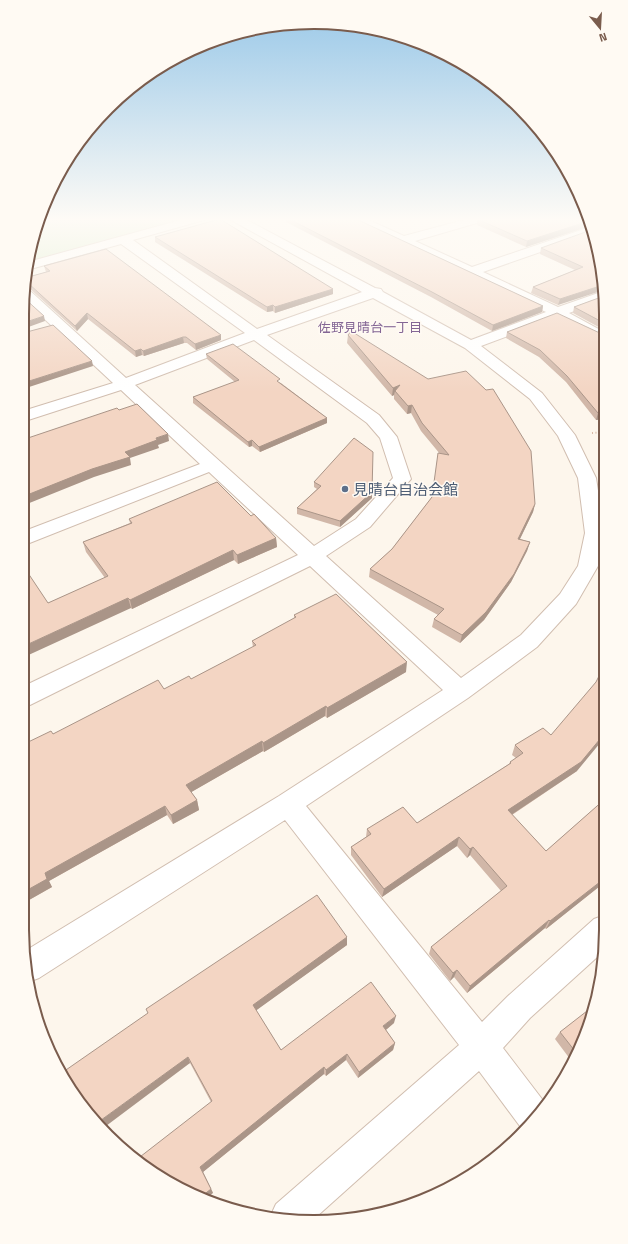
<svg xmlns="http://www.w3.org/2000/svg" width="628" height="1244" viewBox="0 0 628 1244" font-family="'Titillium Web','Noto Sans JP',sans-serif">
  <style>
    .green { fill: #d8ecc9 }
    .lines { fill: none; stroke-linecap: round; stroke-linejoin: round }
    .minor-casing { stroke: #d1beb0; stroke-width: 2 }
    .path { stroke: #d9b8a5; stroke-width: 2; stroke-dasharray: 1 2.5; stroke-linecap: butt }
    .minor { fill: #fff; fill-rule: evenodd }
    .wall { fill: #d1b7a8 }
    .shaded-wall { fill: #aa9588 }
    .building { fill: #f3d5c3; stroke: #aa9588 }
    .service-dot { fill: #5c6f8a; stroke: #fffaf3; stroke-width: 1.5 }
    .labels { text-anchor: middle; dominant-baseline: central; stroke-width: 3; stroke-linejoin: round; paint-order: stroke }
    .far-neighbourhood-label { font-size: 13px; fill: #846695; stroke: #fffaf3 }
    .service-label { font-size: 15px; fill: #4e5e75; stroke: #fffaf3; text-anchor: start }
    .rim { fill: none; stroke: #7a5c4d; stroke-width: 2 }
  </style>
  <rect width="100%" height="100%" fill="#fdf6ec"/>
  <path class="green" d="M40 218H200L27 266 32 239Z"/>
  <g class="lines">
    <g class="minor-casing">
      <path id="minor" d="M188 218H206L204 220 133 240 257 329 362 292 231 220 229 218H243L375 288 381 289 383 292 471 340 546 312 351 220 349 218H364L404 236 471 218H489L487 220 415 241 472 267 590 227 592 234 483 272 558 307 604 291V300L569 313 604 332V342L556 318 481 346 542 393 575 435 596 478 604 529 598 566 576 604 537 647 468 698 306 806 482 1022 508 996 594 919 605 915V950L530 1018 503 1048 545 1103 525 1131 522 1129 479 1071 315 1218 270 1217 276 1204 459 1045 285 820 39 978 31 981 25 951 279 796 443 690 310 566 30 705 22 707V687L298 555 209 472 22 546V532L200 464 121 390 22 422 23 411 113 383 23 299 24 288 28 289 126 378 245 333 121 244 27 270 28 262ZM373 298 465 348 530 399 558 436 578 478 585 533 578 566 560 594 521 635 461 678 326 556 370 527 411 479 397 437 379 415 267 335ZM254 340 367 423 380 438 393 478 356 519 314 546 135 385Z"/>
    </g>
    <path class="path" d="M592 433 604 432"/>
    <use href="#minor" class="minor"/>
  </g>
  <path class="wall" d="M286 218H354L543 306 542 312 492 331 431 297 286 222Z
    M588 218 590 226 526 247 477 225V219Z
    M155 237 333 294 275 313 273 311 267 312 155 242Z
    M541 248 603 276 558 305 531 293 533 287 575 270 540 254Z
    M44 266 221 335V340L196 350 187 343H184L144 356 142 355 136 357 88 319 77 331 29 288 24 287 25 278 46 272Z
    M604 296V330L573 313 574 307Z
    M507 332 604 335V419L596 420 566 382 539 357 506 338Z
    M348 335 535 504 533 512 520 539 530 542 527 551 511 582 484 620 460 643 432 627 434 619 438 615 369 577 370 569 392 549 432 497 440 454 421 431 411 413 407 414 394 399V395L392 396 347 343Z
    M206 354 281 383 327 418V423L260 452 252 446 249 447 193 403V397L235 382 207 359Z
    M314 482 372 492V498L340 527 297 514V508L317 489 314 487Z
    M251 516 276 538 277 547 238 564 234 560 132 609 131 608 48 603 105 578 86 552 83 542 130 523 129 519Z
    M294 615 406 672 327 718 325 716 264 752 263 751 191 792 197 800 199 810 173 824 167 815 49 881 52 887 22 904V745L53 734 164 689 191 679 253 647 252 641 294 619Z
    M515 745 577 771 512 815 546 851 605 799V882L546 929 545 928 467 993 454 977 450 981 429 954 431 947 501 891 470 855 467 858 457 846 382 897 351 855V847L366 837 367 829 417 823 509 764 510 762 516 758 512 755Z
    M347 937V945L256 1010 281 1050 394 1023 386 1030 395 1043 393 1050 358 1078 346 1060 326 1076 324 1074 203 1172 213 1193 168 1183 211 1102 190 1063 82 1108Z
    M596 1005 576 1059 573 1063 555 1039 560 1032Z"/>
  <path class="shaded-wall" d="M589 221 590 226 526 247 527 241Z
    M603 285 604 290 558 305 560 299Z
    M333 289V294L275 313V307Z
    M273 305V311L267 312V307Z
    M543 306 542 312 492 331 493 325Z
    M87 313 88 319 77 331 75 326Z
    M44 316 45 321 23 329V323Z
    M221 335V340L196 350 195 344Z
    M183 337 184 343 144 356 143 351Z
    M141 349 142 355 136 357 135 351Z
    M92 361 93 366 23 389V383Z
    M400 385 395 391 394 395 392 396 393 388Z
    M412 405 411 413 407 414 408 406Z
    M604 412V419L596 420 598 413Z
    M327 418V423L260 452 259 447Z
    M168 434 169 441 158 445 159 448 130 458 131 465 94 477 22 506V497L156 438Z
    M252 440V446L249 447 248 442Z
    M372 492V498L340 527V521Z
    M535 504 533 512 516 547 518 539Z
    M276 538 277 547 238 564 237 555Z
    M530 542 527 551 511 582 484 620 460 643 462 635Z
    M233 550 234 560 132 609 130 600Z
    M128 598 131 608 22 658V647Z
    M407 662 406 672 327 718V708Z
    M326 706 325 716 264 752 263 743Z
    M605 733V737L577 771 505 819 508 810Z
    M262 741 263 751 188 794 186 785Z
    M197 800 199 810 173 824 171 815Z
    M165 806 167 815 49 881 52 887 22 904V893L45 873Z
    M459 837 457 846 382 897 384 889Z
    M473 847 470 855 467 858 470 849Z
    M605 878V882L546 929 550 921Z
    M549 920 545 928 467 993 470 986Z
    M347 937V945L254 1012 253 1005Z
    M457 970 454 977 450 981 453 973Z
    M396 1016 394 1023 382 1033 383 1026Z
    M395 1043 393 1050 358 1078 359 1072Z
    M347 1054 346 1060 326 1076V1070Z
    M188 1057 190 1063 102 1129 97 1123Z
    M324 1067V1074L203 1172 213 1193 207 1198 202 1196 200 1167Z"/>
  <path class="building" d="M287 218H354L543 306 493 325 432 292Z
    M482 218H588L589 221 527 241 477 219Z
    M220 219 333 289 275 307 273 305 267 307 155 237Z
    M591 230 603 276V285L560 299 533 287 583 267 541 248Z
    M106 249 221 335 195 344 186 337H183L143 351 141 349 135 351 87 313 75 326 28 283 25 282V278L50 271 44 266Z
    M604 296V323L574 307Z
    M23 297 44 316 23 323Z
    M557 313 604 335V412L598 413 567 376 540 350 507 332Z
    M53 325 92 361 23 383V333Z
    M351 331 428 379 466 371 486 390 493 389 531 451 535 504 518 539 530 542 514 574 486 612 462 635 434 619 444 609 370 569 392 549 432 497 438 453 449 455 422 423 412 405 408 406 395 391 400 385 393 388 348 335Z
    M233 344 280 379 277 381 327 418 259 447 252 440 248 442 193 397 239 380 206 354Z
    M137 404 168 434 156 438 157 440 125 452 130 457 92 469 22 497V440L117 408 119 410Z
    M354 438 373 452 372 492 340 521 297 508 321 486 314 482Z
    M217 482 251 516 254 514 276 538 237 555 233 550 130 600 128 598 22 647V564L48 603 108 576 83 542 132 523 129 519Z
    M336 594 407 662 327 708 326 706 263 743 262 741 186 785 197 800 171 815 165 806 45 873 47 879 22 893V745L51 731 53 734 158 680 164 689 189 676 191 679 256 645 252 641 296 617 294 615Z
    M605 664V733L581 762 508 810 546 851 605 799V878L550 921 549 920 470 986 457 970 453 973 431 947 507 886 473 847 470 849 459 837 384 889 351 847 371 834 367 829 403 807 417 823 511 763 510 762 523 753 515 745 543 728 551 735 596 682Z
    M317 895 347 937 253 1005 281 1050 371 982 396 1016 383 1026 395 1043 359 1072 347 1054 326 1070 324 1067 200 1167 211 1189 202 1196 168 1183 136 1160 212 1101 188 1057 97 1123 82 1108 63 1072 148 1013 146 1009Z
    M596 1004V1005L578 1055 560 1032Z"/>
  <linearGradient id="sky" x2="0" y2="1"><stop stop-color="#97c7e8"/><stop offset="0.56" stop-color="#fefbf6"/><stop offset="1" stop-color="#fefbf6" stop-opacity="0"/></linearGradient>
  <rect width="628" height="392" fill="url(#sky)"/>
  <circle class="service-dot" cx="345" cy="489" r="4"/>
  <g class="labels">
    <g class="far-neighbourhood-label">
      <text x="370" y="327">佐野見晴台一丁目</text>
    </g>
    <g class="service-label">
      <text x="353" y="489">見晴台自治会館</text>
    </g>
  </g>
  <path d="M0 0H628V1244H0ZM314 29H314A285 285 0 0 1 599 314V930A285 285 0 0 1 314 1215H314A285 285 0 0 1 29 930V314A285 285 0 0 1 314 29Z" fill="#fffaf3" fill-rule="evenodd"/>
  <path class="rim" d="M314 29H314A285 285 0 0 1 599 314V930A285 285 0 0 1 314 1215H314A285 285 0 0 1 29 930V314A285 285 0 0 1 314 29Z"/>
  <g transform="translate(600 28) rotate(162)" stroke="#fffaf3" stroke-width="3" paint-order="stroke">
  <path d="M0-3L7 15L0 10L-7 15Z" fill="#7a5c4d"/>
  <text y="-6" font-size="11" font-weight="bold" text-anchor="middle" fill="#7a5c4d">N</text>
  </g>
</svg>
